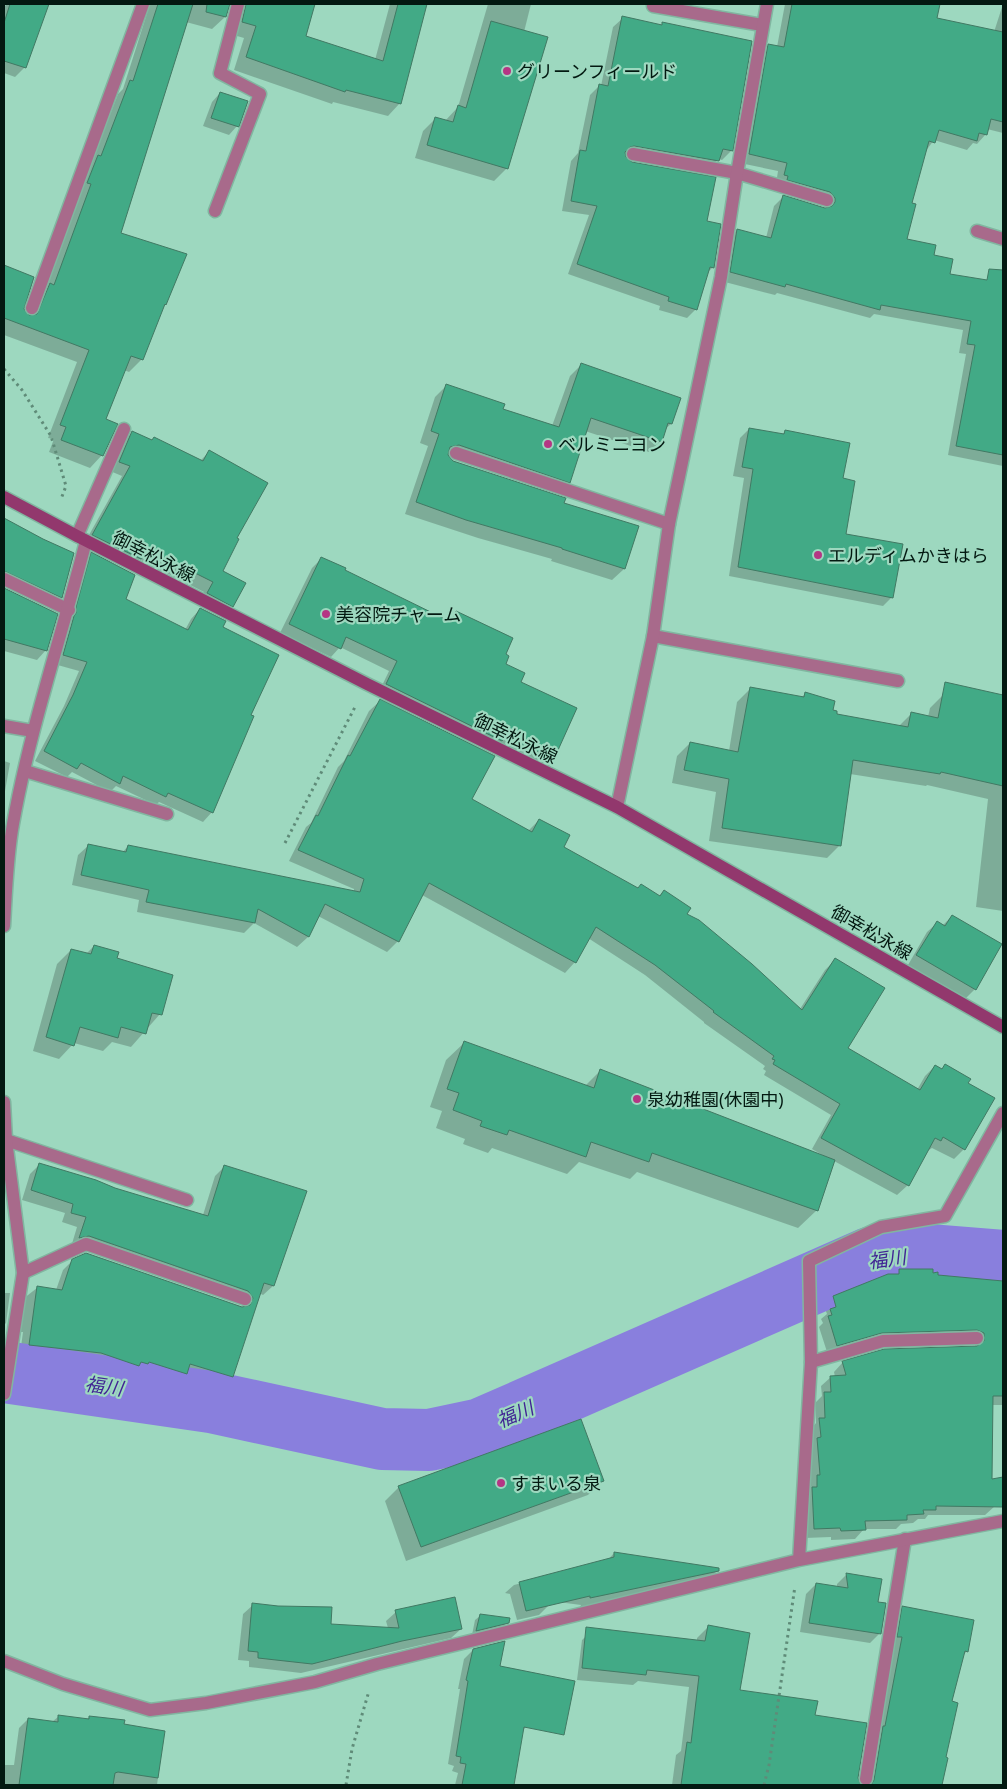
<svg xmlns="http://www.w3.org/2000/svg" width="1007" height="1789" viewBox="0 0 1007 1789" font-family="'Open Sans','Noto Sans JP',sans-serif">
  <style>
    .shadow { fill: #0003 }
    .lines { fill: none; stroke-linecap: round; stroke-linejoin: round }
    .river { stroke: #897fdd; stroke-width: 62 }
    .building { fill: #42aa86; stroke: #417963 }
    .service-casing { stroke: #81b6a0; stroke-width: 15 }
    .minor-casing { stroke: #81b6a0; stroke-width: 15 }
    .secondary-casing { stroke: #81b6a0; stroke-width: 15 }
    .path { stroke: #5f8b78; stroke-width: 3; stroke-dasharray: 2.5 4; stroke-linecap: butt }
    .service { stroke: #a86a8b; stroke-width: 12 }
    .minor { stroke: #a86a8b; stroke-width: 12 }
    .secondary { stroke: #92386d; stroke-width: 12 }
    .poi-dot { fill: #b53684; stroke: #9dd8bf; stroke-width: 2 }
    .labels { text-anchor: middle; dominant-baseline: central; stroke-width: 4.5; stroke-linejoin: round; paint-order: stroke }
    .poi-label { font-size: 18px; fill: #031911; stroke: #9dd8bf; text-anchor: start }
    .street-label { font-size: 18px; fill: #031911; stroke: #9dd8bf }
    .water-label { font-size: 19px; font-style: italic; fill: #412594; stroke: #9dd8bf }
  </style>
  <rect width="100%" height="100%" fill="#9dd8bf"/>
  <path class="shadow" d="M7 4H48L25 67 15 77 4 73V7Z
    M150 4H314L305 37 375 60 390 4H426L400 103 388 116 333 102 332 104 234 70 244 38 230 34 234 15 228 8 225 17 212 29 186 22 120 234 165 304 162 307 142 359 129 372 124 370 104 420 102 455 90 468 49 452 54 439 48 438 77 362 4 335V267L33 278 23 309 30 317 37 298 45 290 62 245 79 197 75 196 90 166 118 94 123 89Z
    M488 4H531L524 32 507 168 494 181 415 158 423 131 436 118 445 121 458 107Z
    M785 4H939L936 19 994 32 1003 4V133L987 129 986 134 977 144 973 143 967 150 934 140 925 152 911 204 905 240 932 256 948 275 1003 292V379L1000 396 1003 397V466L948 455 966 354 959 353 963 330 874 314 870 318 777 293 775 295 721 281 728 239 737 230 766 238 774 206 783 197 826 209V207L821 201 776 184 778 171 740 163 759 55 769 46 777 47Z
    M623 18 661 26 663 24 732 150 722 160 718 159 708 170 624 155 626 161 705 221 713 267 707 273 696 309 687 318 659 310 660 306 568 274 589 215 562 211 571 161 578 153 590 95 599 86H601L613 27Z
    M220 93 237 126 229 135 203 126 212 102Z
    M581 365 680 399 671 424 664 430 661 441 649 452 585 431 569 482 558 494 448 457 453 462 563 504 624 569 612 580 551 561 552 559 478 538 405 514 428 446 420 443 435 397 447 385 502 410 552 426 570 376Z
    M749 429 782 435 785 432 842 479 844 535 892 597 883 606 729 576 744 478 733 476 740 438Z
    M132 432 200 461 210 451 222 572 232 606 223 615 199 603 204 592 139 559 130 568 84 544 122 476 110 471 123 442Z
    M4 520 42 540 61 597 52 606 4 584Z
    M92 554 124 599 185 630 191 619 200 609 221 628 250 716 212 812 203 822 159 802 156 805 116 786 110 792 72 772 67 777 35 761 64 706 79 671 54 664 82 563Z
    M321 559 447 622 456 613 504 655V665L520 683 575 709 553 759 544 768 378 694 389 671 340 647 331 657 280 633 312 568Z
    M4 589 56 614 46 650 37 660 4 651Z
    M750 689 801 698 805 694 835 716 899 726 911 714 928 717 930 708 943 695 1003 703V911L976 907 988 799 927 785 926 786 850 774 840 845 827 858 709 841 716 792 672 783 677 756 690 743 729 751 737 702Z
    M380 701 471 800 528 831 539 820 562 847 637 889 658 897 664 891 685 914 800 1009 825 970 835 960 846 1049 917 1090 925 1076 935 1066 941 1070 945 1066 966 1083 964 1149 954 1159 932 1148 929 1150 928 1149 908 1185 897 1195 834 1161 817 1210 798 1228 637 1172 630 1179 579 1162 567 1174 492 1148 488 1153 463 1144 465 1139 436 1128 442 1111 430 1107 446 1060 465 1042 585 1086 601 1070 823 1157 824 1156 812 1149 831 1115 764 1075 766 1071 763 1069 765 1066 704 1023V1022L645 975 588 938 575 962 565 973 422 895 398 941 387 952 318 916 308 937 297 947 254 923 244 933 137 912 139 900 72 885 78 855 89 845 122 853 128 846 354 892V889L289 861 306 827 311 823 338 767 344 761 369 711Z
    M4 761 10 763 4 797Z
    M952 916 975 989 965 999 908 965 927 932 937 923 942 926Z
    M94 946 116 959 160 1014 131 1047 112 1042 103 1051 74 1043 59 1059 33 1051 57 964 71 950 86 954Z
    M40 1164 114 1189 203 1215 215 1176 225 1166 273 1286 263 1295 259 1293 232 1377 223 1386 185 1375 176 1383 140 1371 138 1373 132 1371 129 1375 91 1362 20 1354 23 1332H15L19 1302 37 1288 56 1290 63 1270 73 1260 244 1309 242 1304 78 1245 71 1247 77 1227 62 1222 65 1213 22 1200 30 1174Z
    M899 1270 937 1276 1003 1281V1405H991V1480L995 1506 985 1515H928L925 1519H918L913 1523 901 1524 896 1529H864L855 1539 831 1540V1537L805 1538 808 1486 810 1483 808 1448 811 1429 816 1423 815 1403 822 1396 821 1386 831 1377H835L834 1372 843 1362 976 1347 972 1340 872 1342 828 1355 819 1327 823 1323 821 1319 827 1314 824 1306 834 1297 894 1275Z
    M4 1293H10L6 1323 4 1325Z
    M602 1480 588 1495 406 1561 385 1501 399 1487Z
    M614 1553 718 1570 708 1580 580 1607 581 1605 550 1601 549 1605 539 1615 517 1620 510 1594 505 1593 514 1585 607 1561Z
    M846 1575 877 1603 880 1633 870 1643 800 1632 806 1594 816 1584 837 1587V1584Z
    M253 1605 278 1607 330 1625 388 1628 386 1621 396 1612 461 1629 451 1638 301 1673 249 1667V1661L238 1660 243 1614Z
    M903 1608 967 1651 963 1655 951 1702 941 1784 940 1785H864L891 1619Z
    M480 1616 508 1622 503 1627 472 1635 475 1620Z
    M708 1627 738 1691 814 1716 857 1778 859 1785H672L676 1755 681 1751 689 1687 638 1681 633 1685 577 1680 582 1640 594 1629 697 1641V1638Z
    M473 1650 498 1667 526 1727 522 1731 512 1785H455L458 1773 452 1771 454 1766 448 1764 460 1689H458L464 1659Z
    M59 1716 87 1720 89 1717 123 1725 164 1732 157 1785H4V1765H14L19 1728 28 1719 52 1722Z"/>
  <g class="lines">
    <path class="river" d="M4 1372 211 1402 382 1439 429 1440 481 1429 870 1258 916 1254 1003 1261"/>
  </g>
  <path class="building" d="M10 4H49L26 68 4 61V23Z
    M158 4H193L121 233 187 254 166 305 165 304 143 360 131 356 106 419 118 424 103 456 61 440 66 427 60 425 89 350 4 318V265L34 277 24 309 29 315 37 314 50 283 54 285 91 184 87 183 98 155 101 156 130 80 133 81Z
    M207 4H230L226 17 206 12Z
    M246 4H315L306 36 383 61 398 4H427L401 104 346 90 345 92 246 57 256 26 242 22Z
    M792 4H940L937 18 1003 32V122L991 119 987 135 979 133 977 141 939 130 935 143 929 141 912 203 916 204 907 239 936 245 934 255 953 259 950 274 987 280 989 269 1003 270V455L956 446 975 345 967 344 971 321 881 305 880 310 786 284 785 287 730 272 737 229 771 238 783 195 825 208 832 206 835 202V198L830 192 787 180 788 176 784 175 787 163 749 154 768 44 784 47Z
    M622 16 662 25V22L752 41 733 151 723 149 719 161 634 146 630 147 625 152 626 157 632 162 716 177 707 221 721 224 714 268 710 267 697 310 668 301 669 297 577 264 597 206 571 201 580 150 586 151 599 84 608 86Z
    M491 21 548 37 508 169 427 145 435 117 453 122 458 105 466 108Z
    M220 92 248 101 239 127 211 118Z
    M581 363 681 398 672 424 668 423 662 442 591 418 570 483 459 445 450 447 448 455 453 461 566 498 564 503 639 526 625 569 562 549V548L466 520 416 502 439 434 431 431 446 384 505 404 503 409 559 427Z
    M749 428 784 434 785 430 850 443 843 478 855 481 846 534 903 544 893 598 738 567 753 469 742 467Z
    M132 431 152 440 154 437 203 461 209 450 268 483 237 538 239 539 223 571 246 583 233 607 207 593 213 582 145 548 141 559 92 535 130 466 119 462Z
    M4 518 43 539 74 553 62 598 4 571Z
    M91 552 135 575 126 599 188 630 200 608 226 621 223 627 279 655 251 715 254 716 213 813 168 793 166 797 123 776 120 784 81 763 77 769 44 751 73 695 87 662 63 655 74 616 76 613V607Z
    M321 557 346 568 345 570 451 622 456 611 513 638 506 654 509 656 506 664 525 673 521 682 577 708 554 759 505 737 502 741 386 684 397 661 346 637 341 649 289 624Z
    M4 588 58 614 47 651 4 639Z
    M945 682 1003 695V786L941 772 940 774 853 760 841 846 722 828 729 779 684 770 690 742 738 752 750 687 804 697 805 692 835 701 833 710 837 711V714L908 727 911 712 938 718Z
    M380 699 495 756 472 799 532 832 539 819 570 835 564 847 638 888 641 884 660 896 664 890 691 908 687 914 699 920 752 964 802 1010 835 958 885 988 848 1048 920 1090 935 1065 942 1069 945 1064 971 1079 968 1083 995 1098 965 1150 943 1137 941 1141 935 1138 909 1186 821 1138 840 1104 773 1064 775 1060 772 1059 774 1056 713 1012 714 1011 655 965 596 927 576 963 429 883 399 942 325 904 309 937 258 909 255 923 146 902 149 890 81 875 88 844 126 852 128 845 360 892 364 879 298 850 316 815 318 816 348 755 350 756Z
    M952 915 1002 944 976 990 916 955 937 921 945 926Z
    M94 945 119 952 117 958 173 975 162 1015 152 1013 146 1034 121 1027 118 1038 80 1027 74 1046 46 1037 71 949 91 954Z
    M464 1041 594 1088 600 1069 835 1160 818 1211 652 1153 649 1162 591 1142 586 1157 509 1130 507 1135 480 1126 482 1121 453 1110 459 1093 447 1089Z
    M39 1163 96 1180 115 1188 208 1216 224 1165 307 1191 274 1286 264 1283 233 1377 190 1364 187 1374 149 1362 148 1364 141 1362 139 1366 101 1353 29 1345 37 1286 62 1290 72 1259 86 1253 242 1307 250 1305 253 1298 248 1291 89 1236 79 1238 86 1217 71 1213 73 1204 31 1190Z
    M899 1269H933V1273L938 1272V1275L1003 1281V1396H993L992 1479 1003 1477V1507L936 1506V1510H923L924 1514 907 1515V1520L865 1521 866 1530 841 1531 840 1528 814 1529 812 1487H817V1475H820L817 1438 821 1437 819 1418H825L824 1392H831L830 1376 846 1375 842 1361 884 1349 977 1346 984 1341V1333L977 1330 882 1333 837 1346 828 1316 832 1315 830 1309 836 1307 833 1296 888 1274H899Z
    M581 1419 604 1481 421 1547 398 1486Z
    M614 1552 719 1568V1571L590 1598V1596L526 1611 519 1582 614 1557Z
    M846 1573 882 1579 878 1602 886 1603 881 1634 809 1623 816 1583 848 1588Z
    M455 1597 462 1629 402 1641 312 1664 258 1658V1652L248 1651 252 1603 278 1606 332 1607 331 1624 399 1628 395 1610Z
    M902 1606 974 1620 968 1652 965 1651 952 1701 958 1703 946 1757 948 1758 942 1785H871L874 1780 883 1726H885L902 1637H897Z
    M480 1614 510 1618 509 1623 476 1631Z
    M708 1625 750 1633 740 1690 818 1701 815 1715 867 1723 858 1778 861 1785H681L687 1742 691 1743 699 1676 647 1670 646 1675 582 1668 586 1627 705 1641Z
    M505 1641 500 1666 575 1681 564 1735 524 1727 514 1785H462L466 1764 460 1763 461 1757 456 1756 468 1681 466 1680 473 1649Z
    M58 1715 89 1719V1716L125 1720 124 1724 165 1731 158 1778 118 1772 115 1773 113 1785H19L28 1718 58 1722Z"/>
  <g class="lines">
    <g class="service-casing">
      <path id="service" d="M653 6 762 25
        M633 154 737 173 827 200
        M215 211 260 94 220 73 238 4
        M977 231 1003 239
        M32 308 143 4
        M456 453 669 524
        M77 536 124 429
        M4 579 69 610
        M653 636 898 681
        M4 726 33 731
        M25 771 167 814
        M6 1140 187 1200
        M23 1273 86 1244 245 1299
        M811 1362 883 1341 977 1338
        M866 1779 905 1539"/>
    </g>
    <g class="minor-casing">
      <path id="minor" d="M617 807 653 636 669 524 721 277 737 173 767 4
        M4 926C6 892 7 857 13 824 30 728 62 635 86 541
        M4 1102 6 1140 23 1273 4 1394
        M799 1560 811 1362 809 1261 881 1227 945 1216 1003 1113
        M4 1661 63 1684 150 1710 206 1703 315 1682 377 1664 799 1560 1003 1521"/>
    </g>
    <g class="secondary-casing">
      <path id="secondary" d="M4 497 77 536 367 684 617 807 1003 1027"/>
    </g>
    <path class="path" d="M4 369 22 390 51 436 66 486 61 499
      M285 843 356 705
      M346 1785 352 1749 369 1691
      M764 1785 769 1765 795 1586"/>
    <use href="#service" class="service"/>
    <use href="#minor" class="minor"/>
    <use href="#secondary" class="secondary"/>
  </g>
  <g class="poi-dot">
    <circle cx="507" cy="71" r="5"/>
    <circle cx="548" cy="444" r="5"/>
    <circle cx="818" cy="555" r="5"/>
    <circle cx="326" cy="614" r="5"/>
    <circle cx="637" cy="1099" r="5"/>
    <circle cx="501" cy="1483" r="5"/>
  </g>
  <g class="labels">
    <g class="poi-label">
      <text x="517" y="71">グリーンフィールド</text>
      <text x="558" y="444">ベルミニヨン</text>
      <text x="828" y="555">エルディムかきはら</text>
      <text x="336" y="614">美容院チャーム</text>
      <text x="647" y="1099">泉幼稚園(休園中)</text>
      <text x="511" y="1483">すまいる泉</text>
    </g>
    <g class="street-label">
      <text transform="translate(154 556) rotate(27)">御幸松永線</text>
      <text transform="translate(516 738) rotate(26)">御幸松永線</text>
      <text transform="translate(872 932) rotate(30)">御幸松永線</text>
    </g>
    <g class="water-label">
      <text transform="translate(887 1259) rotate(-8)">福川</text>
      <text transform="translate(104 1386) rotate(8)">福川</text>
      <text transform="translate(515 1414) rotate(-24)">福川</text>
    </g>
  </g>
  <rect width="1007" height="1789" fill="none" stroke="#031911" stroke-width="10"/>
</svg>
